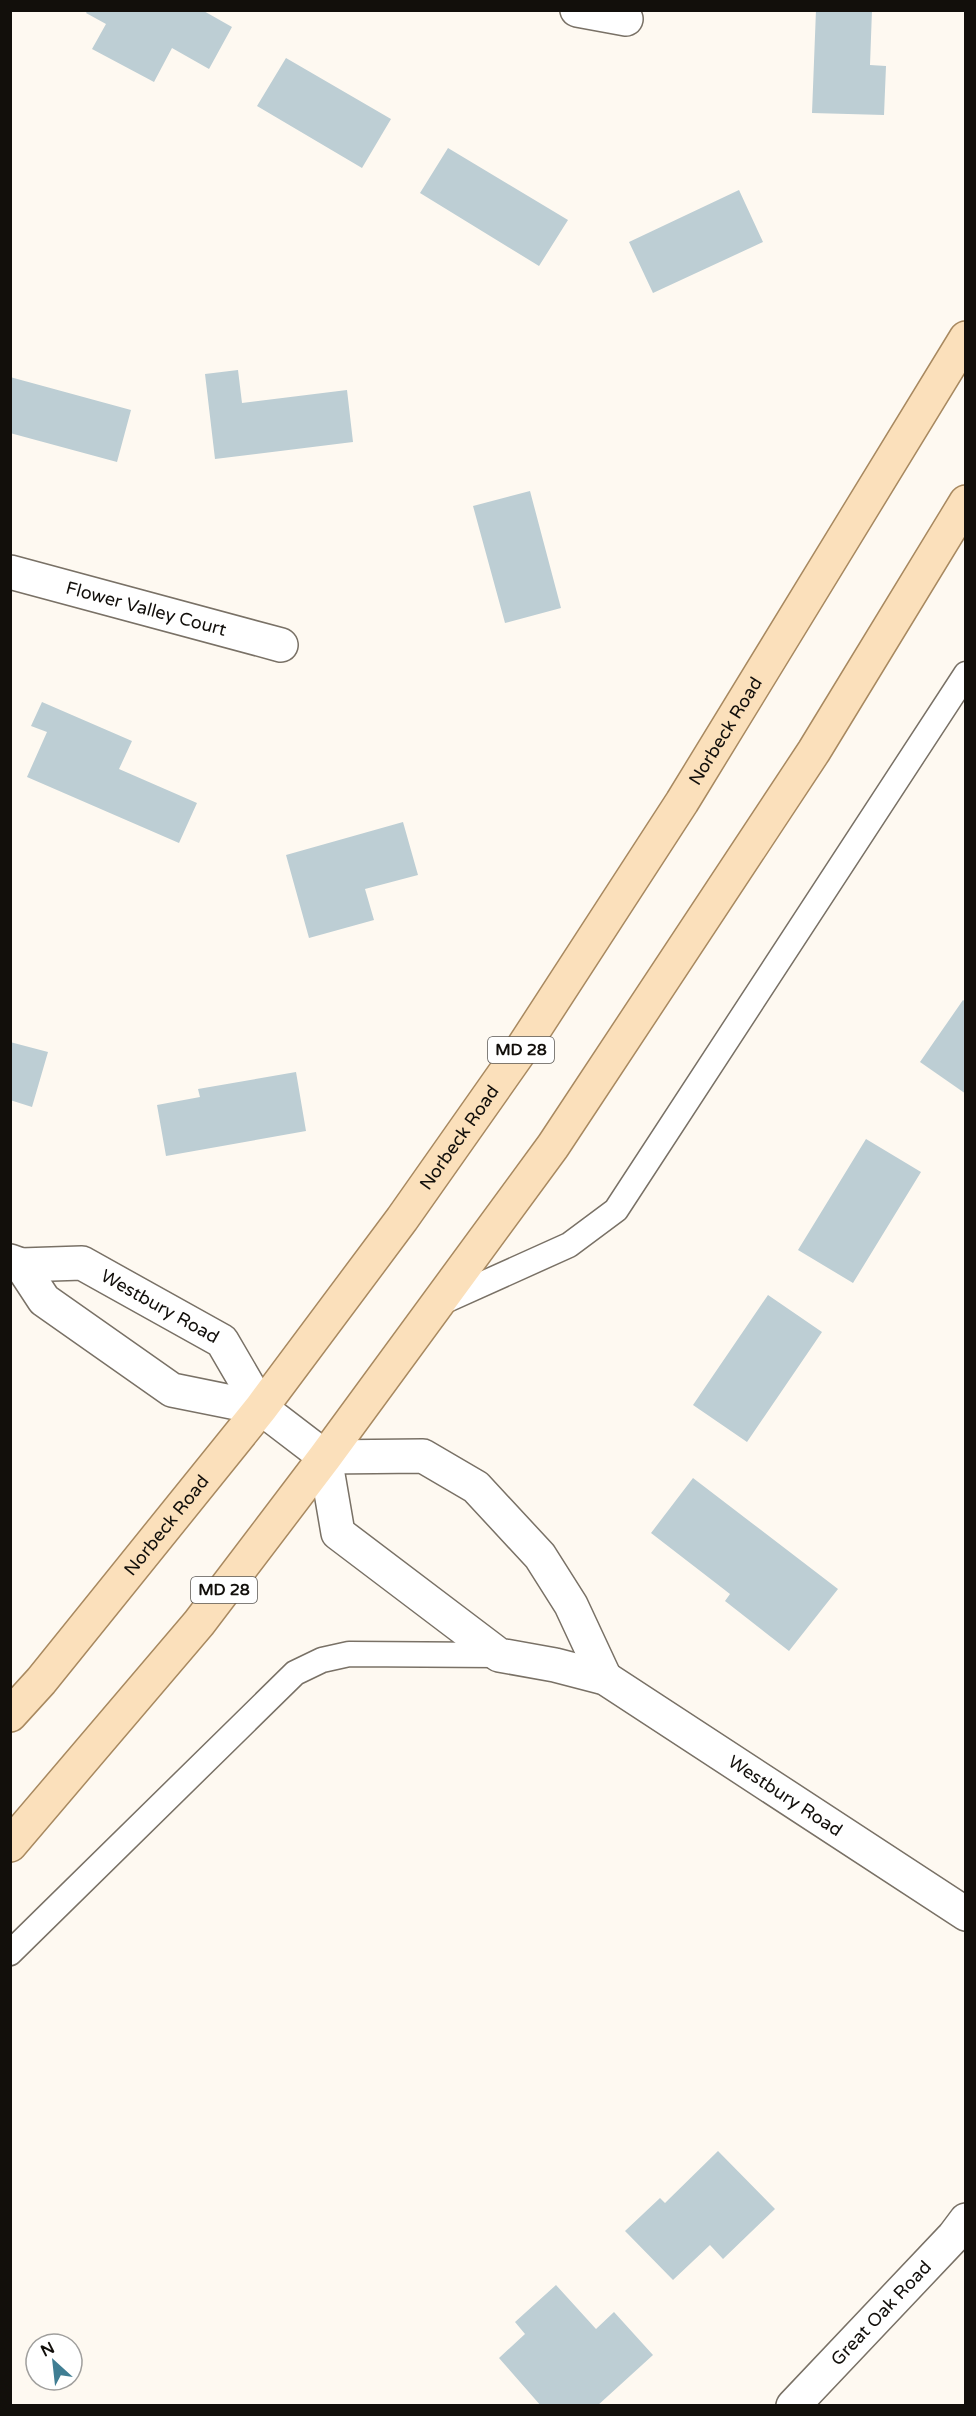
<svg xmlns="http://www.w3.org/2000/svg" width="976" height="2416" viewBox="0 0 976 2416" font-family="'Varela Round',sans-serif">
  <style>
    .building { fill: #bdced4 }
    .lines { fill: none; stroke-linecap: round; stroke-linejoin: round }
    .service-casing { stroke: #797166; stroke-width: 27 }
    .minor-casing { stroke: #797166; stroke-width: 36 }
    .primary-casing { stroke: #a88960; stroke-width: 36 }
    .service { stroke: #fff; stroke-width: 24 }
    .minor { stroke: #fff; stroke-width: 33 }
    .primary { stroke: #fbe0bb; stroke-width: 33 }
    .labels { text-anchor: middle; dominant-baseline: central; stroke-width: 6; stroke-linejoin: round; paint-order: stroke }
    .shield { fill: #fff; stroke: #595754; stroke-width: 1.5 }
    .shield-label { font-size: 16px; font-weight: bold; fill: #120f0b }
    .street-label { font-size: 18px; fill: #120f0b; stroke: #fff }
  </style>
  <rect width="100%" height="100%" fill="#fef9f1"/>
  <path class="building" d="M88 10H202L232 27 209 69 172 48 154 82 92 49 106 24 86 13Z
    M816 10H872L870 65 886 66 884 115 812 113Z
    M286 58 391 119 362 168 257 106Z
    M448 148 568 220 539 266 420 193Z
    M739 190 763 242 653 293 629 242Z
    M238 370 242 403 347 390 353 442 215 459 205 374Z
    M10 377 131 410 117 462 10 433Z
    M530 491 561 608 505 623 473 506Z
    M42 702 132 741 119 769 197 803 179 843 27 777 47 732 31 726Z
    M403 822 418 875 365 889 374 920 309 938 286 855Z
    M963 1000 966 1002V1094L920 1062Z
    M10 1042 48 1052 32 1107 10 1100Z
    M296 1072 306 1131 166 1156 157 1105 200 1097 198 1089Z
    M866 1139 921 1172 853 1283 798 1250Z
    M768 1295 822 1332 747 1442 693 1405Z
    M693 1478 838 1589 789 1651 725 1601 730 1594 651 1533Z
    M718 2151 775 2209 723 2259 710 2245 673 2280 625 2231 660 2198 665 2203Z
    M556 2285 596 2329 614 2312 653 2355 597 2406H541L499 2358 525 2334 515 2322Z"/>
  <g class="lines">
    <g class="service-casing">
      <path id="service" d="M438 1304 569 1245 616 1210 966 674
        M10 1953 295 1673 322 1660 349 1654 499 1655"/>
    </g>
    <g class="minor-casing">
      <g id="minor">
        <path d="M577 10 626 19"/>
        <path id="s1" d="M10 572 281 645"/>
        <path id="s2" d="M10 1261 21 1265 82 1263 222 1341 261 1408 325 1457 423 1456 476 1487 540 1556 571 1605 605 1678"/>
        <path d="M21 1265 44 1300 172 1390 261 1408"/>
        <path id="s3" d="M325 1457 338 1533 499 1655 555 1665 605 1678 966 1914"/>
        <path id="s4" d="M793 2406 954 2236 966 2220"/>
      </g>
    </g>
    <g class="primary-casing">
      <g id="primary">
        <path id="s5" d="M10 1715 41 1681 261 1408 402 1219 523 1047 682 802 966 338"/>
        <path d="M10 1845 199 1623 325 1457 553 1146 814 751 966 502"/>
      </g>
    </g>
    <use href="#service" class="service"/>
    <use href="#minor" class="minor"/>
    <use href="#primary" class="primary"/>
  </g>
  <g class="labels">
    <g class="shield">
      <rect x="488" y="1037" width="66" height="26" rx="4.5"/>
      <rect x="191" y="1577" width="66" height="26" rx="4.5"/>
    </g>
    <g class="shield-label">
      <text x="521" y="1050">MD 28</text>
      <text x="224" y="1590">MD 28</text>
    </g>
    <g class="street-label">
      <text stroke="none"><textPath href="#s1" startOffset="141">Flower Valley Court</textPath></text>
      <text stroke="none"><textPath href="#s5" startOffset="1218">Norbeck Road</textPath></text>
      <text stroke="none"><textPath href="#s5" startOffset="732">Norbeck Road</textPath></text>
      <text stroke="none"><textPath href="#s2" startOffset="162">Westbury Road</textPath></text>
      <text stroke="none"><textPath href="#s5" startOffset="246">Norbeck Road</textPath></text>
      <text stroke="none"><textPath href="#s3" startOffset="603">Westbury Road</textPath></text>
      <text stroke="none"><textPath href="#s4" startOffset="128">Great Oak Road</textPath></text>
    </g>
  </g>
  <rect width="976" height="2416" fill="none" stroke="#120f0b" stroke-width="24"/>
  <g transform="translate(54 2362) rotate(333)"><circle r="28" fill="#ffffff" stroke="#a09f9d" stroke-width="1.5"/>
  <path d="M0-4.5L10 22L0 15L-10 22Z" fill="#407e93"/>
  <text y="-9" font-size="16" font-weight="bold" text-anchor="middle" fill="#120f0b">N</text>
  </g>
</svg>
